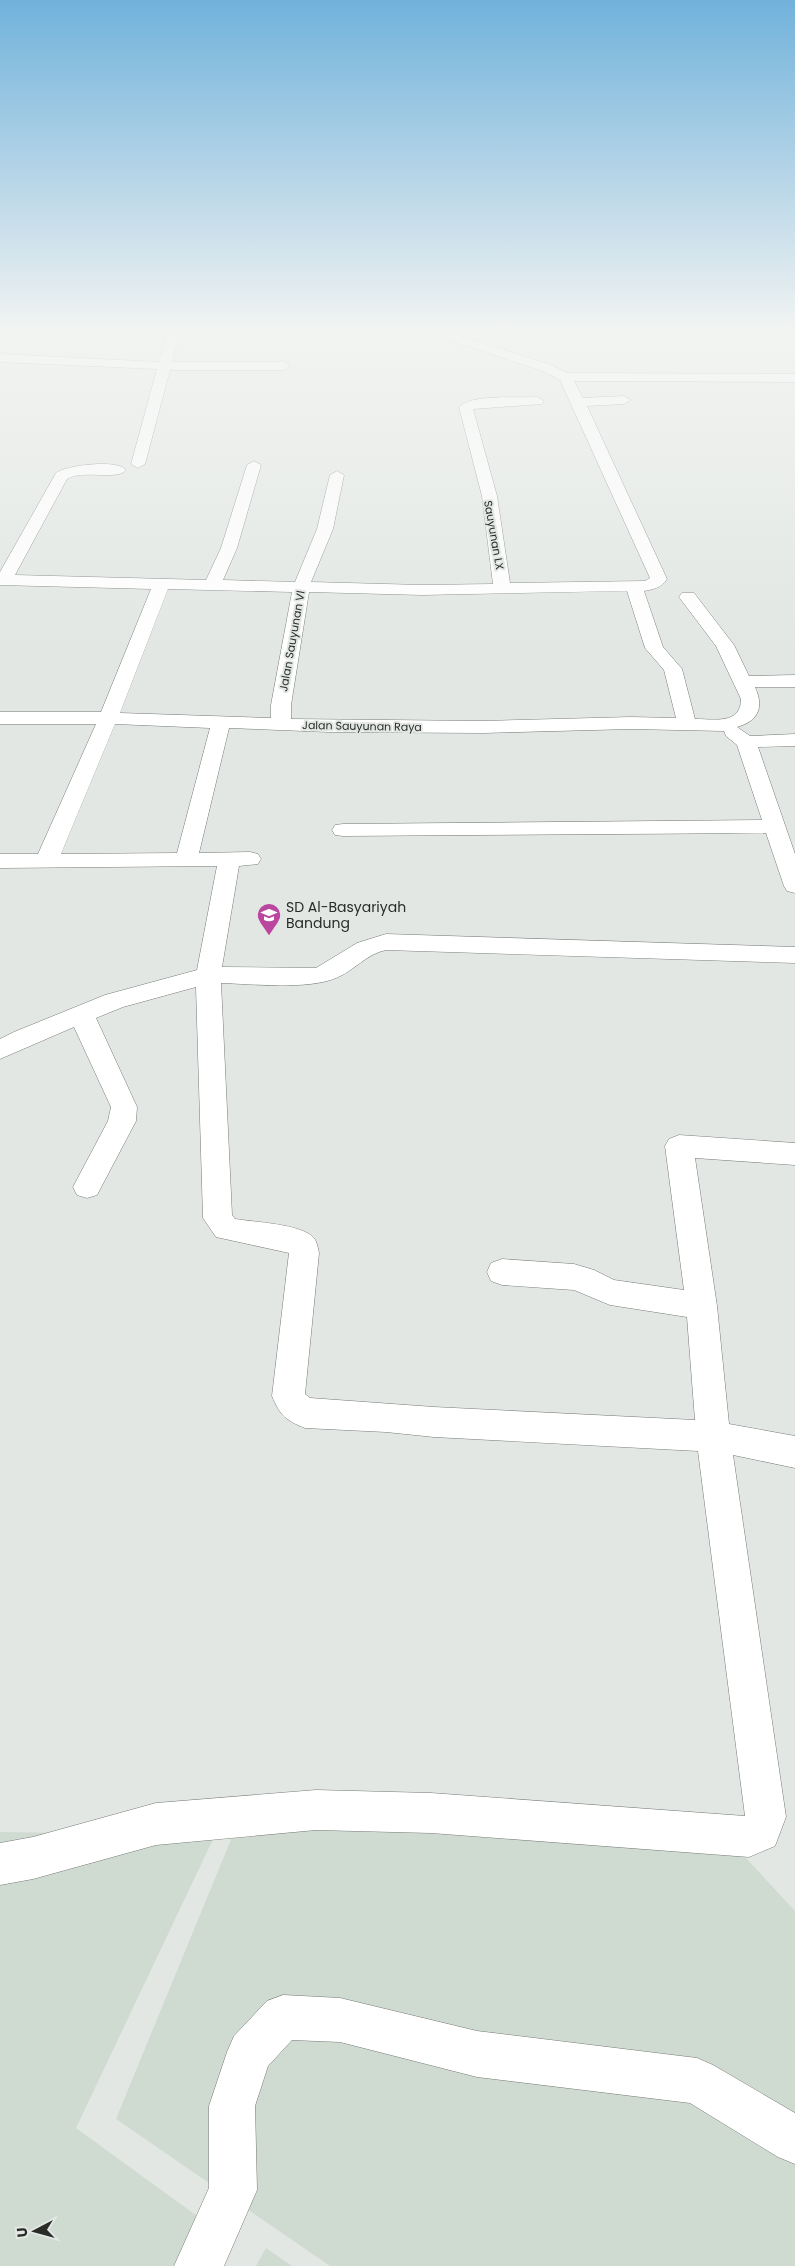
<svg xmlns="http://www.w3.org/2000/svg" width="795" height="2266" viewBox="0 0 795 2266" font-family="Poppins,sans-serif">
  <style>
    .built { fill: #cfdad1 }
    .lines { fill: none; stroke-linecap: round; stroke-linejoin: round }
    .minor-casing { stroke: #777b78; stroke-width: 1 }
    .minor { fill: #fff; fill-rule: evenodd }
    .labels { text-anchor: middle; dominant-baseline: central; stroke-width: 4; stroke-linejoin: round; paint-order: stroke }
    .far-street-label { font-size: 11px; fill: #2a2c2a; stroke: #e2e7e3 }
    .poi-label { font-size: 14px; fill: #2a2c2a; stroke: #e2e7e3; text-anchor: start }
  </style>
  <rect width="100%" height="100%" fill="#e2e7e3"/>
  <path class="built" d="M237 1825 433 1827 744 1856 795 1911V2266H330L116 2119Z
    M0 1832 215 1835 76 2128 230 2240 214 2266H0Z
    M266 2248 292 2266H256Z"/>
  <g class="lines">
    <g class="minor-casing">
      <path id="minor" d="M168 331H180L172 362H284L290 366 284 370H170L145 464 138 468 131 464 157 369 0 362V354L159 362Z
        M429 331H446L551 365 567 373 795 374V382L574 381 583 398 624 396 631 400 624 404 587 406 667 579C661 588 654 589 644 591L663 647 682 669 695 719C714 719 741 725 741 699L716 646 679 597 682 593H694L734 645 749 676 795 675V687H755C764 707 759 721 737 727L750 736 795 734V746L758 747 795 854V893L787 891 784 886 766 833 343 836 335 835 332 830 335 825 343 824 762 820 737 745 726 736 724 731 631 729 483 733 329 732 229 728 199 853 250 852 258 854 261 859 258 864 239 866 222 967 316 968 357 943 386 934 795 947V963L386 950C366 954 354 971 336 978 308 990 252 984 221 983L232 1215 235 1219C253 1222 302 1224 314 1238 317 1242 318 1248 319 1253L305 1394 310 1398 434 1407 695 1420 687 1317 610 1305 574 1290 502 1285 491 1281 487 1272 491 1263 502 1259 574 1264 594 1270 614 1280 684 1290 665 1146 669 1139 679 1135 795 1143V1165L695 1158 717 1306 729 1424 795 1436V1468L733 1455 786 1817 775 1846 749 1857 431 1833 316 1830 156 1845 33 1879 0 1885V1843L33 1837 156 1803 316 1790 431 1793 745 1816 698 1451 434 1437 386 1432 305 1428C285 1420 280 1415 272 1396L289 1253 216 1237 203 1218 196 987 123 1007 96 1018 137 1107 136 1121 97 1195 87 1198 77 1195 73 1187 108 1121 111 1107 74 1027 0 1059V1039L14 1032 105 995 197 970 217 866 0 868V854H38L96 724H0V712H101L151 589 0 585V572L56 473C67 465 118 459 126 470 118 481 82 469 67 479L15 575 206 580 221 548 247 465 254 461 261 465 237 548 223 580 295 582 317 529 330 475 337 471 344 475 333 529 311 582 422 585 493 584 482 496 459 407C470 394 520 398 537 397L544 401 542 404 473 409 497 496 510 583 645 581 650 578 560 380 543 371 431 334ZM168 589 292 592 271 705V718L120 713ZM627 591 645 648 664 670 676 718 631 717 483 721 291 719V705L309 592 422 595ZM115 724 210 728 177 853 61 854Z
        M283 1995 340 1998 477 2031 697 2058 713 2065 795 2113V2164L778 2157 690 2103 477 2077 340 2042 292 2040 268 2066 255 2106 257 2190 224 2266H174L209 2188V2106L227 2052 234 2036 267 2001Z"/>
    </g>
    <use href="#minor" class="minor"/>
  </g>
  <linearGradient id="sky" x2="0" y2="1"><stop stop-color="#71b2db"/><stop offset="0.51" stop-color="#f2f4f2"/><stop offset="1" stop-color="#f2f4f2" stop-opacity="0"/></linearGradient>
  <rect width="795" height="648" fill="url(#sky)"/>
  <defs>
    <g id="school-pin" transform="scale(1.25)"><path d="M0 17L-7.5 6A9.5 9.5 0 1 1 7.5 6Z" fill="#ba46a0" stroke="#e2e7e3"/><path d="M0-5L7-2L0 1L-7-2ZM-4 1L0 2.5L4 1V4Q0 6-4 4Z" fill="#fff"/></g>
  </defs>
  <g fill-rule="evenodd">
    <use href="#school-pin" x="269" y="915"/>
  </g>
  <g class="labels">
    <g class="far-street-label">
      <text transform="translate(494 535) rotate(80)">Sauyunan LX</text>
      <text transform="translate(292 641) rotate(-80)">Jalan Sauyunan Vl</text>
      <text transform="translate(362 726) rotate(1)">Jalan Sauyunan Raya</text>
    </g>
    <g class="poi-label">
      <text x="286" y="907">SD Al-Basyariyah<tspan x="286" dy="16">Bandung</tspan></text>
    </g>
  </g>
  <g transform="translate(35 2231) rotate(264)" stroke="#e2e7e3" stroke-width="4" paint-order="stroke">
  <path d="M0-4L9 19L0 12L-9 19Z" fill="#2a2c2a"/>
  <text y="-8" font-size="14" font-weight="bold" text-anchor="middle" fill="#2a2c2a">U</text>
  </g>
</svg>
